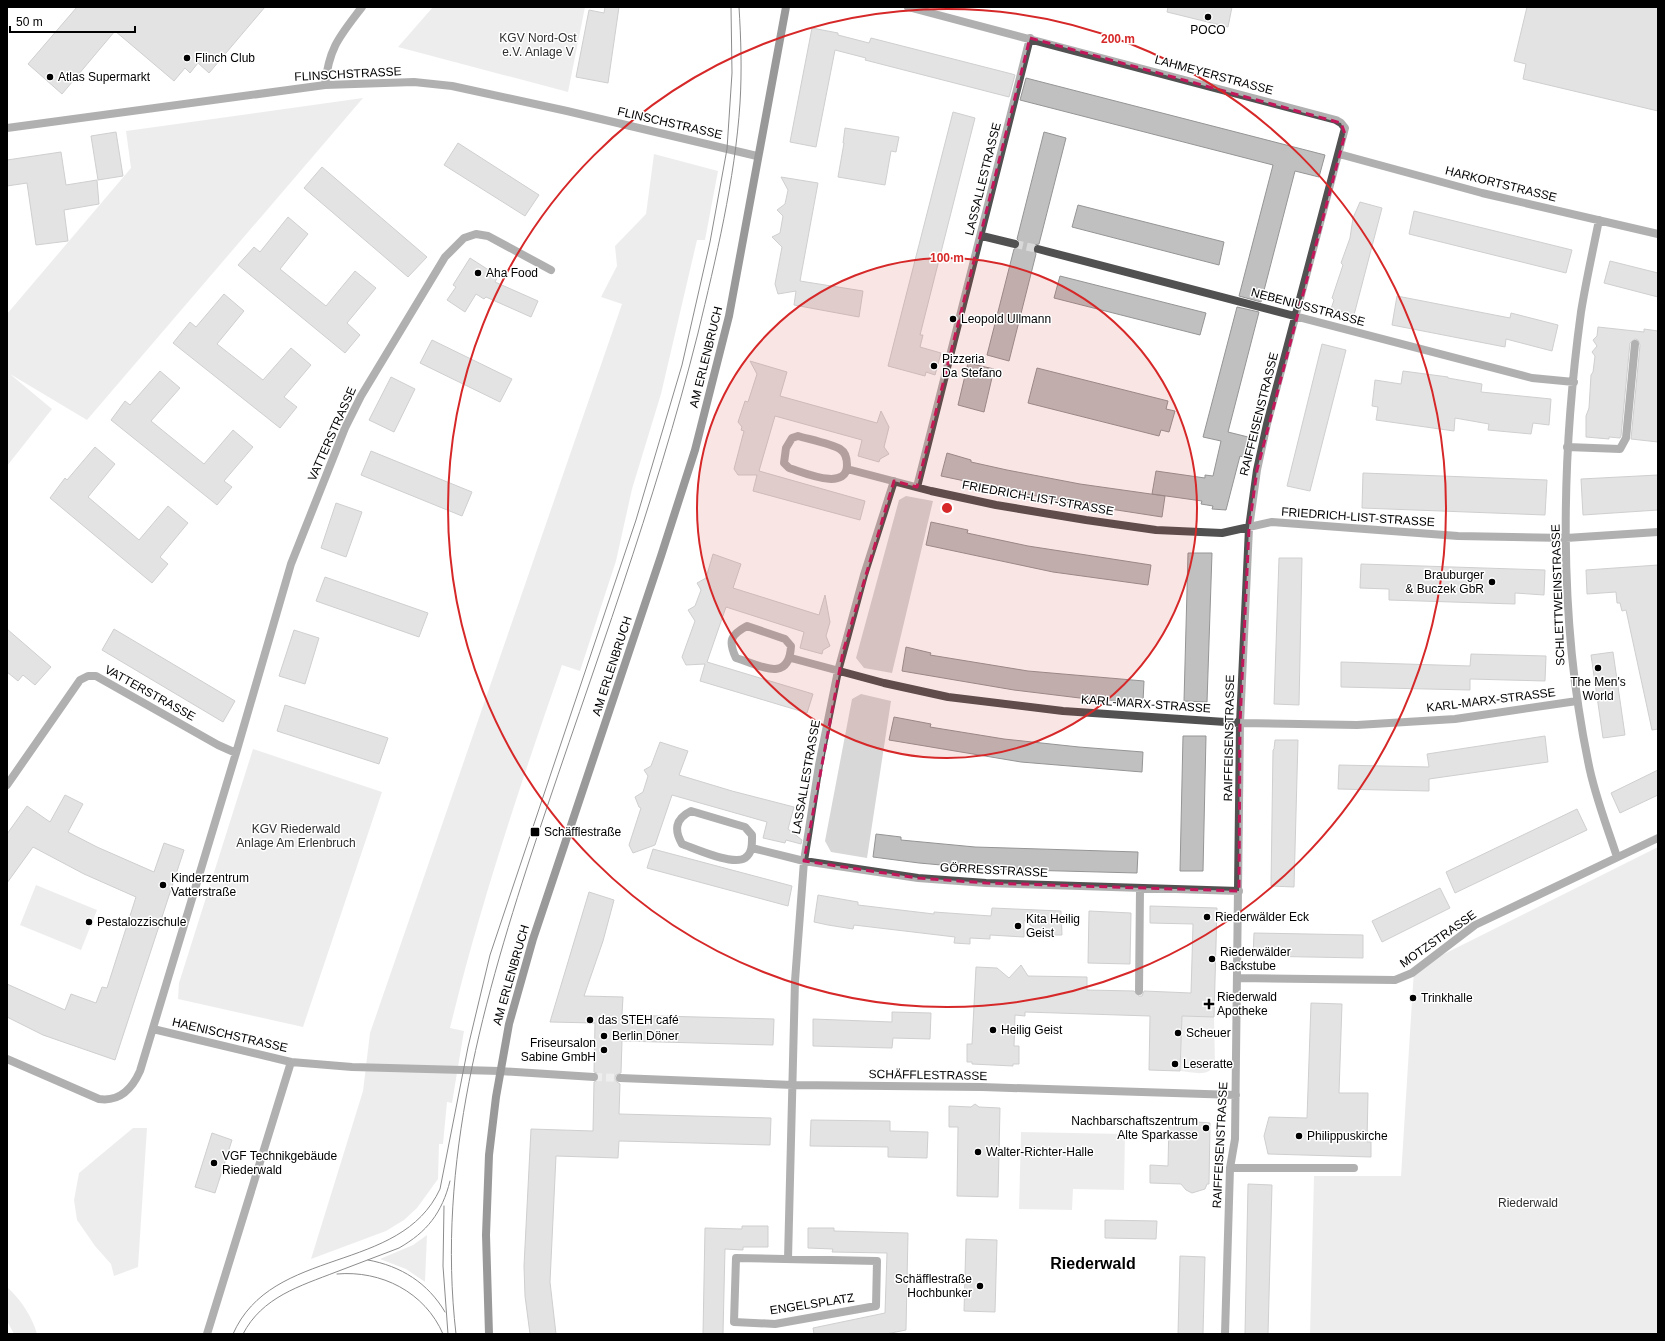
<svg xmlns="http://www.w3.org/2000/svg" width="1665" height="1341" viewBox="0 0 1665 1341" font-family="Arial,sans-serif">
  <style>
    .green { fill: #d8d8d8 }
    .building { fill: #c0c0c0; stroke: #959595 }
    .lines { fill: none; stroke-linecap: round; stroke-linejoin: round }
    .street-tunnel { stroke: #d9d9d9; stroke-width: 8; stroke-dasharray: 8 4; stroke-linecap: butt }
    .street { stroke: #515151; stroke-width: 8 }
    .secondary { stroke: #1e1e1e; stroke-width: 8 }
    .tram { stroke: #000; stroke-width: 1 }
    .marked { fill: none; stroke: #c2185b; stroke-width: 3; stroke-dasharray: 8 5; stroke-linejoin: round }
    .ring { fill: none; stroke: #d62828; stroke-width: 2 }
    .poi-dot { fill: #000; stroke: #fff; stroke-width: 1.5 }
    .labels { text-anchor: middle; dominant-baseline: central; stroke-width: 3; stroke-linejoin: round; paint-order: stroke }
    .poi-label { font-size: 12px; fill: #000; stroke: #fff; text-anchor: start }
    .park-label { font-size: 12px; fill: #2f2f2f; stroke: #fff }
    .street-label { font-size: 12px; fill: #000; stroke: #fff }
    .district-label { font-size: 16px; font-weight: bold; fill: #000; stroke: #fff }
    .centre { fill: #d62828; stroke: #fff; stroke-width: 2 }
    .ring-label { font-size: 12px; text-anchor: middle; font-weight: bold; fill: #d62828; stroke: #fff; stroke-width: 3; stroke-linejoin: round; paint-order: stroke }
  </style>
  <rect width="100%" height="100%" fill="#fff"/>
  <path class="green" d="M433 7H585L568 92 398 47Z
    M363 98 87 420 10 374 52 409 7 466V314L131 168 126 131Z
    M654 154 718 171 705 240H697L661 394 632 489 616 561 580 671 562 665C520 785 480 905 450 1028L464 1031 452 1103 447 1102 443 1144H439L438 1179 417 1208 404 1220 386 1231 311 1259 363 1091 370 1033 622 304 601 297 617 266 615 246 646 214Z
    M906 496 933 501 892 673 864 668 856 658 899 500Z
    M861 694 891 701 867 858 831 852 825 841 852 699Z
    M253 749 382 792 303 1027 178 999 179 983Z
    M1658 847V1334H1310L1314 1176H1401L1414 969Z
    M36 885 97 910 81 950 20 925Z
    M1182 1016 1214 1017 1215 1064C1209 1078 1193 1072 1180 1071Z
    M133 1128H147L138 1267 114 1276 111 1264 95 1246 77 1220 74 1200 79 1173Z
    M1021 1132 1125 1134 1124 1190 1073 1189 1072 1210 1019 1209Z
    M427 1235 425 1282 406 1269 380 1259 413 1245Z
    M7 1287C21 1300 32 1316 37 1334H14L7 1321Z"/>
  <path class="building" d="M77 7H265L209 73 198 63 190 73 185 68 174 81 115 31 62 94 28 64Z
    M605 7H619L608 83 576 77 589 10 604 13Z
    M1168 7H1232L1228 27 1167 12Z
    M1527 7H1658V111L1523 79 1526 64 1514 61Z
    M812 28 838 33V35L869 43 871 38 1012 74 1015 75 1009 97 865 60 866 58 835 50 816 147 790 142Z
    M1026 78 1325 155 1319 177 1295 171 1261 302 1239 296 1273 165 1020 100Z
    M953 112 975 118 920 335H923L920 347 941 353 935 375 926 372 925 376 888 366Z
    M845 128 899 137 896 152 891 151 885 185 838 177 844 143H843Z
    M116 132 123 176 98 180 91 136Z
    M1044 132 1066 138 1039 244 1034 245 1033 248 1036 254 1009 361 987 355 1014 249 1020 246V242L1017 239Z
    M458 143 539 195 525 216 444 165Z
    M61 152 66 185 97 180 99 204 64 210 68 241 36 245 27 183 7 186V160Z
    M322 167 427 257 408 277 304 188Z
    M781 177 818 183 800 281 863 291 859 317 794 305 796 291 778 294 775 284 782 247 772 237 780 233 783 216 777 210 785 204 788 190Z
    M1360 202 1382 208 1354 315 1331 309 1334 300 1332 298 1343 265 1341 263 1350 238 1353 218Z
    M1078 205 1224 242 1219 265 1072 227Z
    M1414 211 1572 250 1566 273 1409 234Z
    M288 217 308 234 280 269 326 306 355 271 376 288 347 323 360 335 345 353 238 265 254 247 260 252Z
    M470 258 498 276 495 282 538 301 531 317 486 297 484 299 476 294 465 312 447 300 456 287 453 285Z
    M1610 261 1658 273V297L1604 283Z
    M1060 276 1206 313 1200 335 1054 298Z
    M224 294 244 311 217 344 263 380 291 348 311 365 284 397 297 407 280 428 173 343 190 322 196 327Z
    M1397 296 1510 318 1511 313 1558 325 1552 351 1506 339 1505 347 1392 325Z
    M1237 307 1259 312 1228 432 1248 437 1243 457 1240 456 1226 510 1212 509 1213 506 1201 504 1202 501 1152 494 1156 471 1205 478V475L1213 476 1221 441 1203 437Z
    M1598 327 1644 332V329L1658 331V442L1631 439 1640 345 1638 340 1635 339 1630 343 1621 436 1620 438 1609 437V439L1586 437V416L1589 408 1591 375 1593 372 1595 356 1592 352 1597 346 1593 340 1597 336Z
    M432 340 512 379 500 402 420 363Z
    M1322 344 1346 350 1310 491 1287 486Z
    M750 361 787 372 780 396 877 423 881 411 889 427 884 447 889 454 880 459 879 462 858 456 862 440 775 416 759 471 865 501 860 520 753 491 757 475H738L734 469 744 431 741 430 742 427 738 422 745 401 748 402 757 374Z
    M968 363 994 369 984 412 958 405Z
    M1037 368 1168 401 1166 409 1175 411 1169 432 1161 430 1159 436 1028 403Z
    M160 371 180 388 151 421 204 464 233 430 253 447 224 481 232 487 217 505 111 420 125 401 130 405Z
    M1403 371 1448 377V378L1482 384 1481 392 1551 399 1549 425 1533 423 1531 434 1488 430 1489 424 1455 418 1454 431 1376 420 1378 407 1372 406 1375 380 1401 384Z
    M391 377 415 389 394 432 369 420Z
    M95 447 115 464 88 497 139 540 168 506 188 523 160 557 168 564 152 583 50 498 65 478 67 480Z
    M371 451 472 492 462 516 361 475Z
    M947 453 971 460V462L1007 470 1080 484 1165 496 1162 517 1065 502 941 476Z
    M1363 473 1547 480 1545 515 1362 508Z
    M1658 475V510L1583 515 1581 479Z
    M336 503 362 512 346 557 321 548Z
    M931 522 968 530 967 533 1028 546 1151 565 1148 585 1053 572 926 545Z
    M1188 553H1212L1207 702 1184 701Z
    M713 554 741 564 733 588 819 615 825 595 830 622 826 636 830 646 823 650 822 654 800 648 804 632 726 607 707 662 813 694 807 713 700 681 705 664 686 665 682 657 695 621 688 610 695 606 701 590 697 583 706 578Z
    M1279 558H1302L1299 705 1274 704Z
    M1361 564 1545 570 1544 595 1515 593V604L1389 600V589L1360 588Z
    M1658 565V729L1652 730 1626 610 1622 611 1620 603H1617L1616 592 1587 594 1586 570Z
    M325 577 428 613 419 637 316 601Z
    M7 629 51 667 35 685 23 675 18 681 7 672Z
    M114 629 235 701 223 722 102 650Z
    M294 630 319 638 305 684 279 676Z
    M906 647 931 653 930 655 1028 671 1144 681 1143 702 1088 699 1014 690 902 671Z
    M1613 652 1625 735 1603 738 1591 655Z
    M1471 654 1546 656 1545 681 1470 679V690L1341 687V662L1470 666Z
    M285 705 388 738 379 764 277 731Z
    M894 717 931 724 930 727 1004 739 1079 747 1143 752 1142 772 1021 762 889 740Z
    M1183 736H1206L1203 871H1180Z
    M1545 736 1548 762 1429 779V791L1338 789 1339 765 1429 767 1427 754Z
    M1275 740H1298L1294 887 1271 886 1273 750 1274 749Z
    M660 742 688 751 679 775 732 791 794 807 788 829 802 840 801 844 786 840 785 843 763 838 767 822 672 795 655 845 633 853 629 845 641 808 639 807 635 797 643 792 648 776 644 770 651 766Z
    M1658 770V795L1620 813 1611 793Z
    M65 795 83 804 68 832 97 847 154 872 164 843 184 850 115 1060 43 1035 7 1017V984L65 1010 71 994 96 1003 102 987 107 988 136 897 84 874 33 847 7 883V834L27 806 50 822Z
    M1577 809 1587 830 1455 893 1446 872Z
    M876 834 901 837V840L975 847 1138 852 1137 873 986 869 919 863 873 857Z
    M653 849 792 886 788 906 647 868Z
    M1440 888 1450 908 1382 942 1372 921Z
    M589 892 614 900 603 941 584 996 623 997 622 1015 774 1019 773 1045 622 1041 621 1073 616 1075 615 1078 617 1082 620 1084 619 1114 771 1118 770 1145 619 1141 618 1158 556 1156 550 1282 556 1334H530L525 1296 524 1266 531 1129 593 1131 594 1082 598 1080 599 1077 597 1073 594 1072 595 1023 550 1022Z
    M818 895 858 902V905L934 914V912L991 916 992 908 1061 911 1062 935H1043L1024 920V937L990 935V939L970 938V944L954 943 955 937 854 925 853 929 828 925 814 922Z
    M1150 906 1217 908 1214 1017 1182 1016 1180 1071 1149 1070 1150 1016 1025 1012V1016L1015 1015 1014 1046H1019V1064H1013V1066L972 1064V1062H967V1044H972L976 967 997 968 1009 978 1021 965 1028 976 1087 977V990L1134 991 1139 996H1142L1144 991 1191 993 1193 924 1150 923Z
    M1089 911 1131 913 1130 964 1088 963Z
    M1254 933 1363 935V958L1253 956Z
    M1311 1003 1342 1004 1339 1093H1368L1367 1142H1371V1157L1268 1154 1264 1136 1269 1117 1307 1118Z
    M892 1012 931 1013 930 1039 893 1038 892 1048 813 1046V1019L892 1022Z
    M975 1104 979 1107 1000 1108 998 1197 957 1196 958 1127H949V1106L971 1107Z
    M1190 1116 1197 1122 1210 1123 1209 1184H1207L1205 1189 1192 1193 1186 1190 1181 1184 1150 1183V1165L1168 1166 1169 1122H1183Z
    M811 1120 890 1121V1131L928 1132 927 1158 888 1157V1147L810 1146Z
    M212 1133 232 1140 215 1193 195 1187Z
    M1248 1184 1272 1185 1268 1334H1245Z
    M1105 1220 1157 1221 1156 1239 1105 1238Z
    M742 1226H768V1247H743V1250L725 1249 723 1334H703L705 1228 742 1229Z
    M808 1228H834V1231L908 1233 906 1330 886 1334H814L813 1328 885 1313 887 1253 832 1252 833 1249 808 1248Z
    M966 1239 997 1240 995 1312 964 1311Z
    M1180 1256 1205 1257 1203 1334H1178Z"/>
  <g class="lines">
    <path class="street-tunnel" d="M1015 244 1038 249
      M594 1077 620 1078"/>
    <path class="street" d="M908 7 1336 120 1341 123 1345 128 1267 424 1257 470 1249 528 1240 723 1235 1139 1230 1168 1225 1334
      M325 85C329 47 340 36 362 7
      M7 128 325 85 414 82 452 86 567 111 757 156
      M1339 154 1482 193 1658 234
      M1599 220C1593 250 1586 281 1581 312 1561 458 1558 616 1588 761 1594 794 1607 826 1617 857
      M982 236 1015 244
      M1038 249 1532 378 1574 382
      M798 436C808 439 832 444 840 449 845 452 847 459 847 465 847 492 803 472 789 468L784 463 786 448 792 438Z
      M1567 447 1620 449 1626 438 1635 344
      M847 469 931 491 996 505 1086 520 1156 530 1222 533 1272 522 1458 536 1566 538 1658 532
      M917 487 1030 38
      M747 626 785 639 791 646C789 684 760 665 736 658 728 641 730 635 747 626Z
      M791 658 884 683 948 697 1063 711 1240 723 1357 725 1455 719 1577 701
      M7 785 80 680 88 676H96L218 745 236 753
      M691 811 745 827 752 835C752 842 753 853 745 858 733 866 696 849 682 844 674 830 675 819 691 811Z
      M752 848 804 861 918 878 986 883 1239 891
      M1238 978 1395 980 1412 973 1475 925 1658 838
      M1139 991 1140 889
      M153 1029 291 1062 352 1067 500 1071 594 1077
      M7 1059 99 1099C120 1102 132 1089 140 1071L236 753 291 564 345 428 361 396 445 257 464 238 476 234 488 236 551 270
      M620 1078 793 1085 982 1087 1236 1095
      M1230 1168H1354
      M736 1258 877 1261 876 1306 775 1324 734 1322Z
      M788 1259 795 981 804 861 819 765 838 671 864 575 894 481
      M207 1334 291 1062"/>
    <path class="secondary" d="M489 1334 486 1235 489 1155 496 1097 509 1024 533 939 661 556 695 450 729 316 786 7"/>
    <path class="tram" d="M444 1206 443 1266 448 1334
      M368 1260C401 1266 428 1283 445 1312
      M337 1274C381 1270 425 1292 443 1334
      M233 1334C272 1245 400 1275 440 1189L468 1047 490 955 636 520 682 365 710 242 727 149 732 73 731 7
      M243 1334C262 1297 300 1286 336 1272 357 1264 378 1256 399 1248 427 1232 442 1213 450 1181
      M456 1334C436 1163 484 997 537 837 593 669 655 504 698 333 716 258 735 180 740 103 742 71 741 39 739 7"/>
  </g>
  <path d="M0 0H1665V1341H0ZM1030 38 1341 123 1345 134 1257 470 1249 528 1240 723 1239 891 986 883 918 878 804 861 843 652 894 481 917 487Z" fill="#fff" fill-opacity=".55" fill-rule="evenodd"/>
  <path class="marked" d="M1030 38 1341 123 1345 134 1257 470 1249 528 1240 723 1239 891 986 883 918 878 804 861 843 652 894 481 917 487Z"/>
  <circle cx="947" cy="508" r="250" fill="#d62828" fill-opacity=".12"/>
  <g class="ring">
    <circle cx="947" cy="508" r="250"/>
    <circle cx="947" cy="508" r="499"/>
  </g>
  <g class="poi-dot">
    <circle cx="1208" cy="17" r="4"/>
    <circle cx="187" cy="58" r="4"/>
    <circle cx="50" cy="77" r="4"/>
    <circle cx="478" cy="273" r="4"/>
    <circle cx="953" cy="319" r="4"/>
    <circle cx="934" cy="366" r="4"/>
    <circle cx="1492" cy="582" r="4"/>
    <circle cx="1598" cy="668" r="4"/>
    <rect x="530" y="827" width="10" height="10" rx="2"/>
    <circle cx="163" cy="885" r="4"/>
    <circle cx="1207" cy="917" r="4"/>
    <circle cx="89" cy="922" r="4"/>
    <circle cx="1018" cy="926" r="4"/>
    <circle cx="1212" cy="959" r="4"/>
    <circle cx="1413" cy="998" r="4"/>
    <path d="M1207 998h4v4h4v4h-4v4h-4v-4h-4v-4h4z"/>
    <circle cx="590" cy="1020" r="4"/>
    <circle cx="993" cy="1030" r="4"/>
    <circle cx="1178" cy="1033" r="4"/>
    <circle cx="604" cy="1036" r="4"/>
    <circle cx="604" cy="1050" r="4"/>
    <circle cx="1175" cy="1064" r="4"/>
    <circle cx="1206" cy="1128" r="4"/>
    <circle cx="1299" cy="1136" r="4"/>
    <circle cx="978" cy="1152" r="4"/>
    <circle cx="214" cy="1163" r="4"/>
    <circle cx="980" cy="1286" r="4"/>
  </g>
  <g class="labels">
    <g class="poi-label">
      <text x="1208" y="30" text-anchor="middle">POCO</text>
      <text x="195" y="58">Flinch Club</text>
      <text x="58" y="77">Atlas Supermarkt</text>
      <text x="486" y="273">Aha Food</text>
      <text x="961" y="319">Leopold Ullmann</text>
      <text x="942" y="359">Pizzeria<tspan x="942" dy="14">Da Stefano</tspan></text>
      <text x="1484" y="575" text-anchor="end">Brauburger<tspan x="1484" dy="14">&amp; Buczek GbR</tspan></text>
      <text x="1598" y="682" text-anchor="middle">The Men's<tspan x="1598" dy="14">World</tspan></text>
      <text x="544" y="832">Schäfflestraße</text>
      <text x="171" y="878">Kinderzentrum<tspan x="171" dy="14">Vatterstraße</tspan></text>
      <text x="1215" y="917">Riederwälder Eck</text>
      <text x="1026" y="919">Kita Heilig<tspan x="1026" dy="14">Geist</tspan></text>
      <text x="97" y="922">Pestalozzischule</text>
      <text x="1220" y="952">Riederwälder<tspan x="1220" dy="14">Backstube</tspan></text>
      <text x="1217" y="997">Riederwald<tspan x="1217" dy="14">Apotheke</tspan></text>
      <text x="1421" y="998">Trinkhalle</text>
      <text x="598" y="1020">das STEH café</text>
      <text x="1001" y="1030">Heilig Geist</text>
      <text x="1186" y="1033">Scheuer</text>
      <text x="612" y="1036">Berlin Döner</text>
      <text x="596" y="1043" text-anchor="end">Friseursalon<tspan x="596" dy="14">Sabine GmbH</tspan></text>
      <text x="1183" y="1064">Leseratte</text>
      <text x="1198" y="1121" text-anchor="end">Nachbarschaftszentrum<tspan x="1198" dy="14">Alte Sparkasse</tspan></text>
      <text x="1307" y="1136">Philippuskirche</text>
      <text x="986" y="1152">Walter-Richter-Halle</text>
      <text x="222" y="1156">VGF Technikgebäude<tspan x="222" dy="14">Riederwald</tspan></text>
      <text x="972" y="1279" text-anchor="end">Schäfflestraße<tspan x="972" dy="14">Hochbunker</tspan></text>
    </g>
    <g class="park-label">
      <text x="538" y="38">KGV Nord-Ost<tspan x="538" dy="14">e.V. Anlage V</tspan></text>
      <text x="296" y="829">KGV Riederwald<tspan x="296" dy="14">Anlage Am Erlenbruch</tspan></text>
      <text x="1528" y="1203">Riederwald</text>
    </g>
    <g class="street-label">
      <text transform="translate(348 74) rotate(-3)">FLINSCHSTRASSE</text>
      <text transform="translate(1214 75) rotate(15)">LAHMEYERSTRASSE</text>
      <text transform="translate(670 123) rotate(13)">FLINSCHSTRASSE</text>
      <text transform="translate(983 179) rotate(-76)">LASSALLESTRASSE</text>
      <text transform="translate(1501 184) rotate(14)">HARKORTSTRASSE</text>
      <text transform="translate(1308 307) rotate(15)">NEBENIUSSTRASSE</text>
      <text transform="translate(706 357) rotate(-76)">AM ERLENBRUCH</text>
      <text transform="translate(1259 414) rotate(-76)">RAIFFEISENSTRASSE</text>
      <text transform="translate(332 434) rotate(-66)">VATTERSTRASSE</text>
      <text transform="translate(1038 498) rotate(10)">FRIEDRICH-LIST-STRASSE</text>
      <text transform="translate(1358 517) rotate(4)">FRIEDRICH-LIST-STRASSE</text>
      <text transform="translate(1558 595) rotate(-92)">SCHLETTWEINSTRASSE</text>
      <text transform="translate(612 666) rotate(-72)">AM ERLENBRUCH</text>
      <text transform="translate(150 693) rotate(29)">VATTERSTRASSE</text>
      <text transform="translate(1491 700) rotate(-7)">KARL-MARX-STRASSE</text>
      <text transform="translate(1146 704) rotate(4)">KARL-MARX-STRASSE</text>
      <text transform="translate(1229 738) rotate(-89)">RAIFFEISENSTRASSE</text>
      <text transform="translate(806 777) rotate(-80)">LASSALLESTRASSE</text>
      <text transform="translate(994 870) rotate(3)">GÖRRESSTRASSE</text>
      <text transform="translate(1438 939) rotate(-35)">MOTZSTRASSE</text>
      <text transform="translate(511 975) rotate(-74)">AM ERLENBRUCH</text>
      <text transform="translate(230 1035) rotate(13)">HAENISCHSTRASSE</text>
      <text transform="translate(928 1075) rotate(1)">SCHÄFFLESTRASSE</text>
      <text transform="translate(1220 1145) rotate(-87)">RAIFFEISENSTRASSE</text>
      <text transform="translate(812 1304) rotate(-9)">ENGELSPLATZ</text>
    </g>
    <g class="district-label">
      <text x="1093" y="1263">Riederwald</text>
    </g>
  </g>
  <circle cx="947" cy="508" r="6" class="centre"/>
  <g class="ring-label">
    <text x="1118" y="43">200 m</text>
    <text x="947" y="262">100 m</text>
  </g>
  <rect width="1665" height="1341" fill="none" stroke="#000000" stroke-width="16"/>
  <path d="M10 26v6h125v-6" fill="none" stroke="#000000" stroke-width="2"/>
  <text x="16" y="26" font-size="12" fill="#000000" stroke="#ffffff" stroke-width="3" paint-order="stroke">50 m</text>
</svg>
